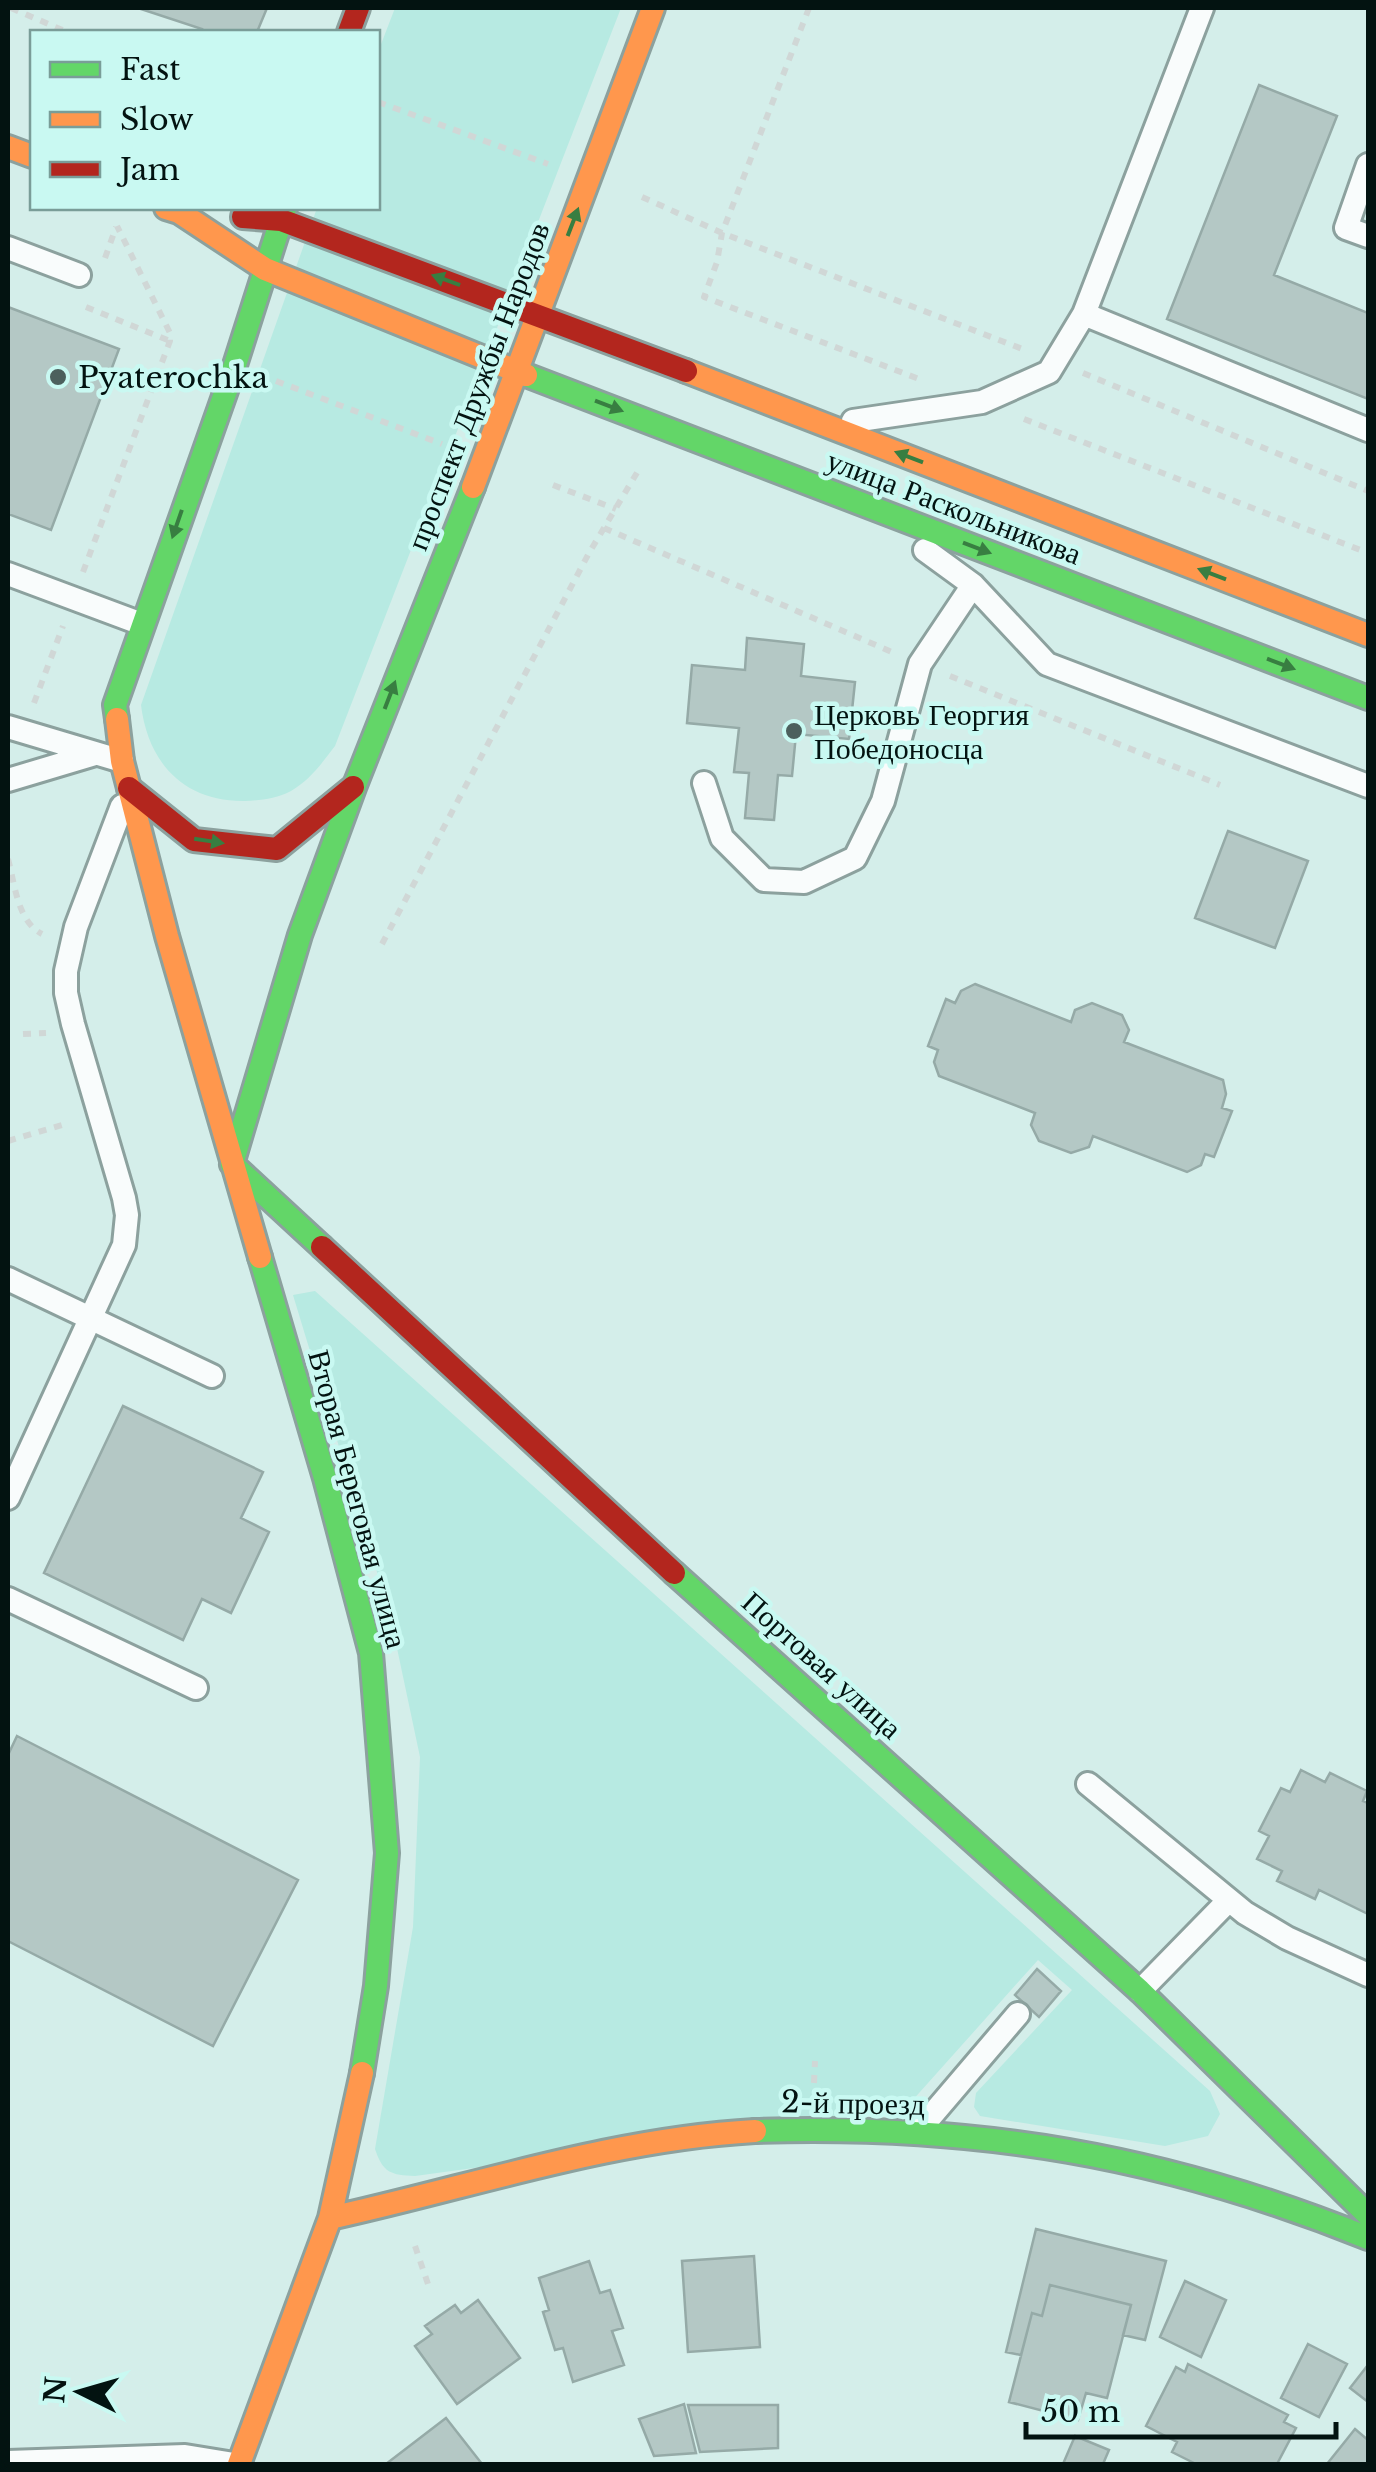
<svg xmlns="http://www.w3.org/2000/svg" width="1376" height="2472" viewBox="0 0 1376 2472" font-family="'Libre Baskerville',serif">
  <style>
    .green { fill: #b7eae2 }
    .building { fill: #b4c8c5; stroke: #95aaa7; stroke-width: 2.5 }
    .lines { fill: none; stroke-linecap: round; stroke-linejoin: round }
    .lane-casing { stroke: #8ca19e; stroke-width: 28 }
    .fast-casing { stroke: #8ca19e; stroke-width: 28 }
    .slow-casing { stroke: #8ca19e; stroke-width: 28 }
    .jam-casing { stroke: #8ca19e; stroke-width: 28 }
    .path { stroke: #d0d7d6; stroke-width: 6; stroke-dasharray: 8 8; stroke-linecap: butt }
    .lane { stroke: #f9fcfc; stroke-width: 22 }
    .fast { stroke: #63d668; stroke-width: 22 }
    .slow { stroke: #ff974d; stroke-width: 22 }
    .jam { stroke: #b3261e; stroke-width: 22 }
    .oneway { fill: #387e41 }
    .poi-dot { fill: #4c605d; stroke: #c9f9f2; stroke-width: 4 }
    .labels { text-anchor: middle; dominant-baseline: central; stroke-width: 9; stroke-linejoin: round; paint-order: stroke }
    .poi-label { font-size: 30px; fill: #031311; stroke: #c9f9f2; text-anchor: start }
    .street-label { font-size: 30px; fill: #031311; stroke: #c9f9f2 }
  </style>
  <rect width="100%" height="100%" fill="#d4eeea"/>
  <path class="green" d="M395 8H621L335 746C322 763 310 780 291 791 276 799 261 800 245 801 183 802 148 762 141 705L317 208H378V52Z
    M315 1291 1210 2091 1220 2114 1208 2136 1165 2146 980 2116 974 2107 976 2093 1072 1990 1038 1960 911 2102 902 2109 415 2176C391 2175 383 2173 375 2149L413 1927 420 1757 390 1615 293 1295Z"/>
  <path class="building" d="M138 8H267L257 32H201L202 29Z
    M1259 85 1337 116 1274 275 1368 313V399L1167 319Z
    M8 307 119 349 51 530 8 514Z
    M747 638 804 644 801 676 855 682 849 739 796 734 792 776 778 775 774 820 745 818 749 773 734 772 739 728 687 723 692 665 745 670Z
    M1228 831 1308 861 1275 948 1195 918Z
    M975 984 1071 1022 1075 1010 1092 1003 1122 1015 1129 1030 1124 1042 1223 1080 1226 1094 1222 1108 1232 1111 1214 1157 1205 1154 1201 1165 1187 1172 1093 1136 1089 1147 1071 1153 1039 1141 1031 1125 1035 1113 939 1076 934 1062 938 1050 928 1046 946 999 955 1003 961 991Z
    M123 1406 263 1472 241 1518 269 1532 231 1613 202 1599 183 1640 44 1573Z
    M17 1736 298 1880 213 2046 8 1941V1755Z
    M1301 1770 1325 1782 1330 1773 1367 1791 1363 1801 1368 1803V1914L1319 1890 1315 1899 1277 1881 1282 1871 1257 1859 1269 1836 1259 1831 1281 1788 1290 1792Z
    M1037 1969 1061 1991 1039 2017 1015 1995Z
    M1036 2229 1166 2261 1145 2340 1123 2335 1131 2305 1050 2285 1042 2316 1032 2313 1021 2355 1006 2352Z
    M754 2256 760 2347 688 2352 682 2261Z
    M589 2261 600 2293 610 2290 623 2328 612 2331 624 2365 573 2382 563 2348 555 2350 543 2312 549 2310 539 2278Z
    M1185 2281 1226 2300 1201 2357 1160 2337Z
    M1050 2285 1131 2305 1107 2398 1086 2393 1078 2420 1009 2402 1032 2313 1042 2316Z
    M478 2300 520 2358 457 2404 415 2346 432 2334 425 2326 455 2305 461 2313Z
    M1308 2344 1347 2364 1319 2417 1281 2398Z
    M1188 2364 1288 2415 1284 2422 1296 2428 1277 2464H1196L1172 2452 1177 2442 1146 2426 1176 2367 1185 2372Z
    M1368 2365V2402L1350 2388Z
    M684 2404 696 2453 654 2456 639 2419Z
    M688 2405H778V2448L700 2452Z
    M446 2418 482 2464H386Z
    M1355 2429 1368 2440V2464H1327Z
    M1075 2436 1109 2450 1103 2464H1063Z"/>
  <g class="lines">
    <g class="lane-casing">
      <path id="lane" d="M1202 8 1084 314 1368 430
        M1368 165 1346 228 1368 236
        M8 248 79 275
        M853 421 982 402 1049 372 1084 314
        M925 550 973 585 1047 664 1368 786
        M8 574 142 624
        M8 727 122 761
        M8 780 95 754
        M704 783 722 838 764 880 804 882 855 858 883 801 920 664 973 585
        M8 1279 212 1376
        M8 1498 124 1245 127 1215 124 1198 73 1024 66 993V971L76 927 122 806
        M8 1599 196 1688
        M1088 1784 1245 1913 1287 1938 1368 1975
        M1140 1991 1228 1901
        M920 2129 1018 2014
        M8 2462 185 2456 234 2464"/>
    </g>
    <g class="fast-casing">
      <path id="fast" d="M526 375 1368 698
        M117 719 115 705 235 365 285 208
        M322 1247 232 1164 300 935 355 785 473 487
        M260 1257 325 1478 371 1653 387 1853 376 1986 362 2073
        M674 1573 1140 1991 1368 2215
        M755 2131C977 2124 1162 2155 1368 2238"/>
    </g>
    <g class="slow-casing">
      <path id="slow" d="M8 147 32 156
        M166 208 179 212 265 269 526 375
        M686 371 1368 635
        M473 487 653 8
        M117 719 122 761 167 936 260 1257
        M330 2218C471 2187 610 2139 755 2131
        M239 2464 330 2218 362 2073"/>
    </g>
    <g class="jam-casing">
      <path id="jam" d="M349 32 358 8
        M243 217 281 220 686 371
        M129 788 194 840 277 849 353 787
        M322 1247 674 1573"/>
    </g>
    <path class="path" d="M11 8 67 32
      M809 8 722 233 717 262 704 297 919 379
      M378 102 548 164
      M642 197 722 233 1025 350
      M105 258 116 227
      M86 307 170 341
      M1083 373 1368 491
      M276 381 442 444
      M1024 419 1368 553
      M553 485 616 509
      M604 528 892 652
      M83 572 170 341V333L117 226
      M950 676 1220 785
      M34 703 63 626
      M8 859C15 884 17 921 42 934
      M382 944 589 553 638 471
      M23 1034 46 1033
      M8 1141 69 1123
      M814 2083 815 2061
      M415 2246 429 2287"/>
    <use href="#lane" class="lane"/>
    <use href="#fast" class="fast"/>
    <use href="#slow" class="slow"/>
    <use href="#jam" class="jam"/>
  </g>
  <defs><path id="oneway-solid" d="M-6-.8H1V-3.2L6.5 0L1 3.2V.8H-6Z" transform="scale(2.5)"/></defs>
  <g class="oneway">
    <use href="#oneway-solid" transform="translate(573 222) rotate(-69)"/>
    <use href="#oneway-solid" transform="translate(446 280) rotate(-160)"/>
    <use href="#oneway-solid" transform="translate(609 406) rotate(21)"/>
    <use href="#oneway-solid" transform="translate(909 457) rotate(-159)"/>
    <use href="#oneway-solid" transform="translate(177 524) rotate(109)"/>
    <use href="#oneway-solid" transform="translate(977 548) rotate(21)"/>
    <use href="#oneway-solid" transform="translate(1212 574) rotate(-159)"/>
    <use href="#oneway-solid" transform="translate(1281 664) rotate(21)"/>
    <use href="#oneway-solid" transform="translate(390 695) rotate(-69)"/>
    <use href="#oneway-solid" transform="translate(209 841) rotate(9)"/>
  </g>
  <g class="poi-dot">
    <circle cx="58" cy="377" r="10"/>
    <circle cx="794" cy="731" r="10"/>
  </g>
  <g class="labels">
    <g class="poi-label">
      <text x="78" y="377">Pyaterochka</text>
      <text x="814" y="714">Церковь Георгия<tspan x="814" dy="34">Победоносца</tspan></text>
    </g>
    <g class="street-label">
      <text transform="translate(478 386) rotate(-69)">проспект Дружбы Народов</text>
      <text transform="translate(954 507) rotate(21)">улица Раскольникова</text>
      <text transform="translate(358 1499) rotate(75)">Вторая Береговая улица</text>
      <text transform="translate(822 1665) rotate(42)">Портовая улица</text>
      <text transform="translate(853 2103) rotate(1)">2-й проезд</text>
    </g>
  </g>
  <rect width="1376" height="2472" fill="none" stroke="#031311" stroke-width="20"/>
  <rect x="30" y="30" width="350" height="180" fill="#c9f9f2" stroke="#7a9d98" stroke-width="2.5"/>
  <rect x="50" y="62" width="50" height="15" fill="#63d668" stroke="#7a9d98" stroke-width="2.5"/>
  <text x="120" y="80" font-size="30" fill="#031311">Fast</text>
  <rect x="50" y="112" width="50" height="15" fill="#ff974d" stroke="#7a9d98" stroke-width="2.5"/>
  <text x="120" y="130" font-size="30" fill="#031311">Slow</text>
  <rect x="50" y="162" width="50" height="15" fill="#b3261e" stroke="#7a9d98" stroke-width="2.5"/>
  <text x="120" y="180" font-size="30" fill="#031311">Jam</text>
  <g transform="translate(80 2392) rotate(275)" stroke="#c9f9f2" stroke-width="8" paint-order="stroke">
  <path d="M0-8L18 38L0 25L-18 38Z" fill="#031311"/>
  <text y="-15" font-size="28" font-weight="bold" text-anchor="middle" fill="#031311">N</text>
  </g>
  <path d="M1026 2422v15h310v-15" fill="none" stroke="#031311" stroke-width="5"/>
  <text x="1041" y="2422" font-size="30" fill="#031311" stroke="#c9f9f2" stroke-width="8" paint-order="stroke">50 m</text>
</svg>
